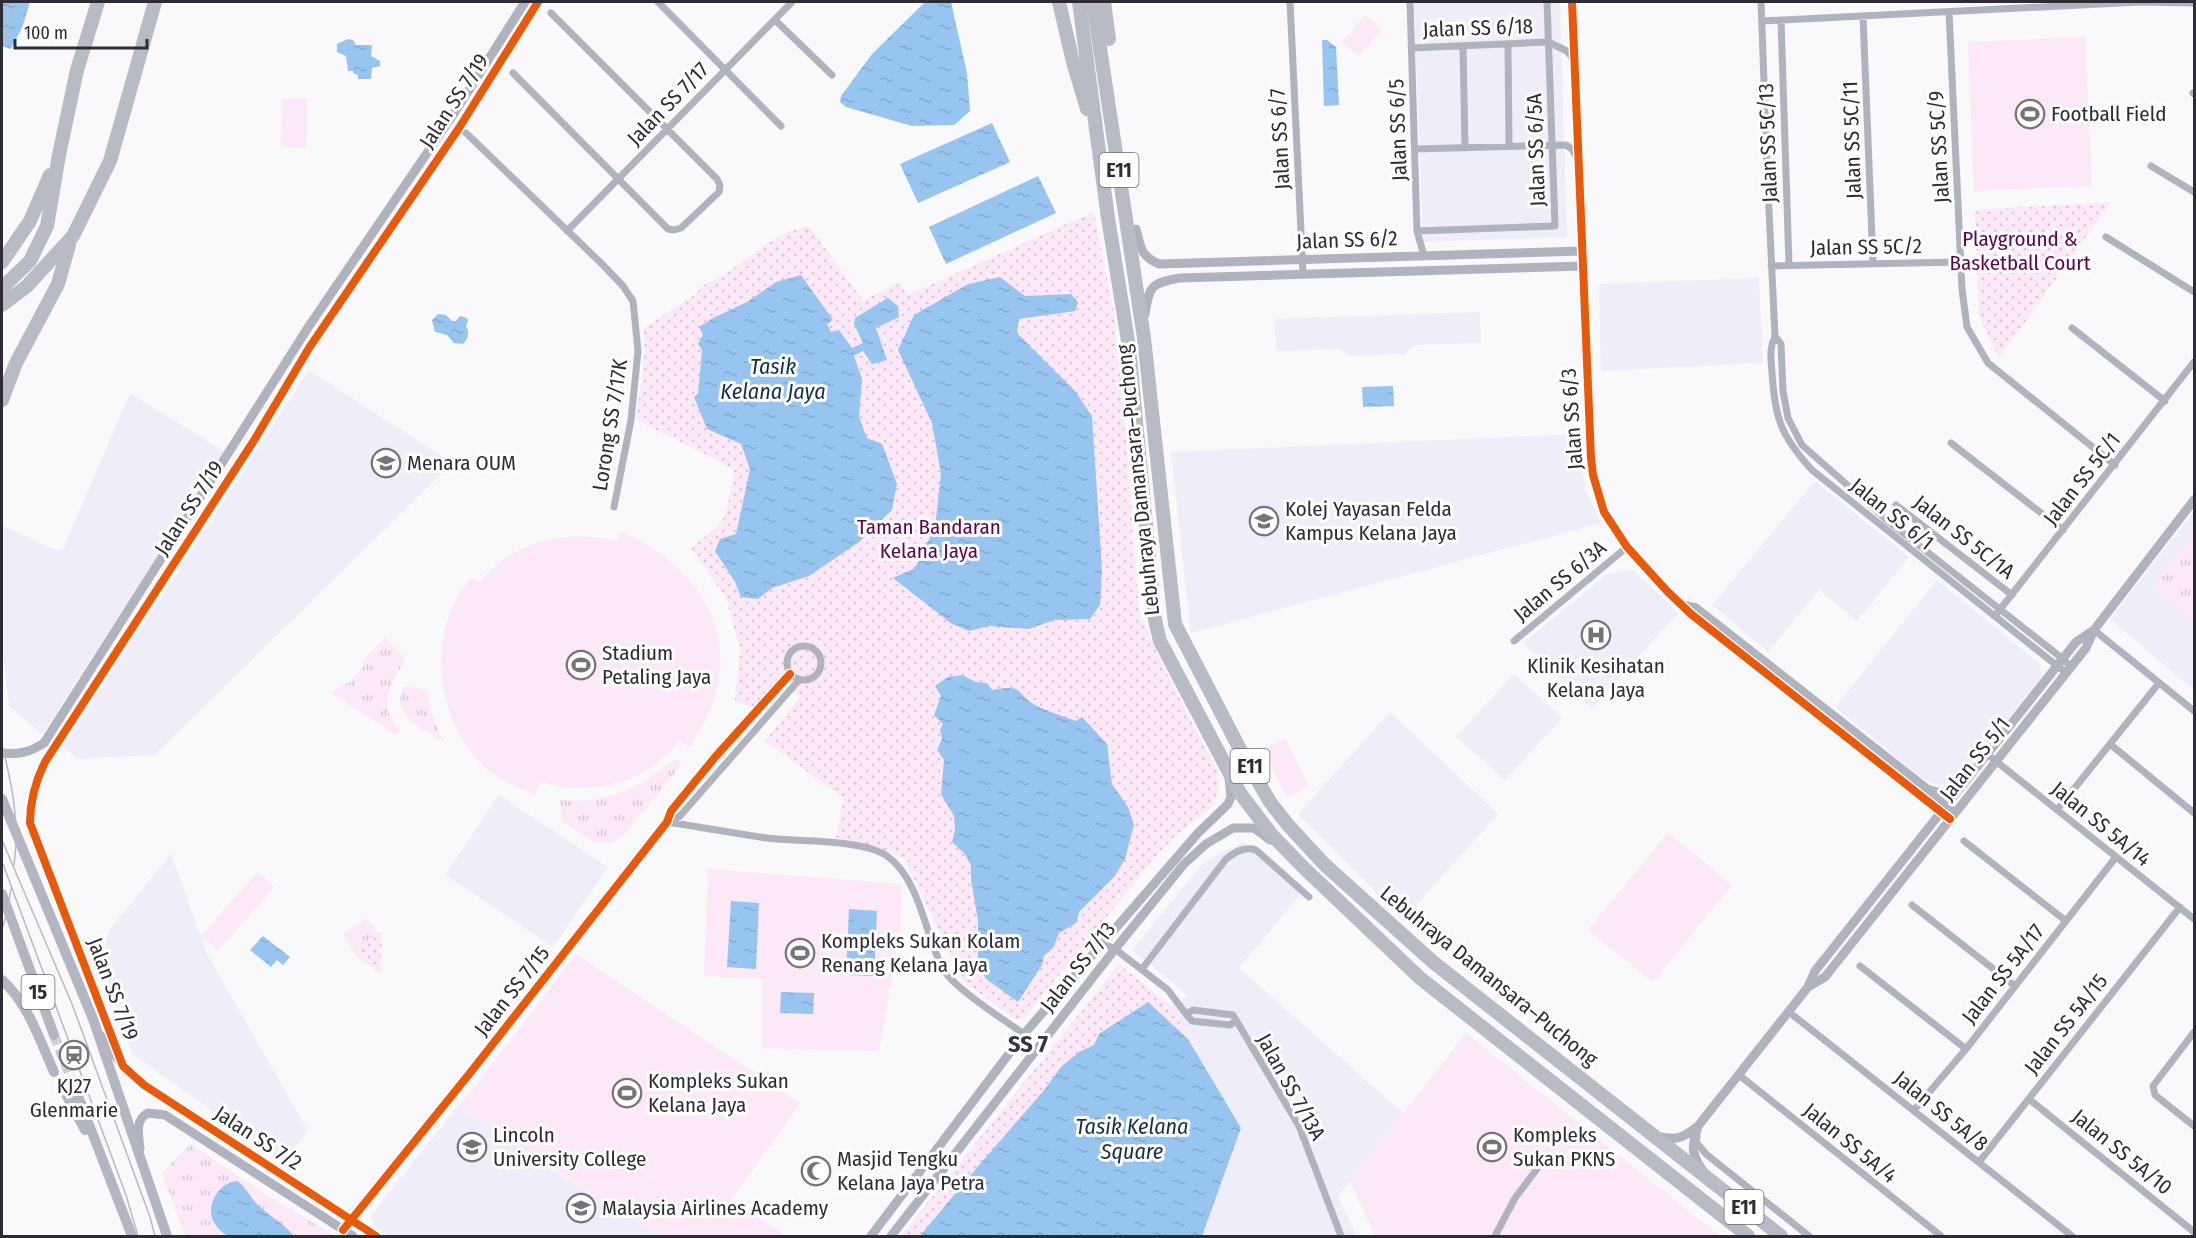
<svg xmlns="http://www.w3.org/2000/svg" width="2196" height="1238" viewBox="0 0 2196 1238" font-family="'Fira Sans Condensed',sans-serif">
  <style>
    .built { fill: #efedf8 }
    .grass { fill: url(#grass-tufts) }
    .park { fill: url(#park-dots) }
    .garden { fill: #fce8f6 }
    .water { fill: url(#water-ripples) }
    .lines { fill: none; stroke-linecap: round; stroke-linejoin: round }
    .primary-tunnel { stroke: #d0cfd3; stroke-width: 10; stroke-dasharray: 10 5; stroke-linecap: butt }
    .minor { stroke: #b0b3be; stroke-width: 7 }
    .tertiary { stroke: #b0b3be; stroke-width: 9 }
    .primary { stroke: #b3b6c0; stroke-width: 10 }
    .motorway { stroke: #b8bbc4; stroke-width: 14 }
    .tram { stroke: #b8bac0; stroke-width: 1.5 }
    .cycleway-casing { stroke: #fff; stroke-width: 11 }
    .cycleway { stroke: #e8590c; stroke-width: 8 }
    .labels { text-anchor: middle; dominant-baseline: central; stroke-width: 6; stroke-linejoin: round; paint-order: stroke }
    .shield { fill: #fff; stroke: #6c6b72; stroke-width: 1.5 }
    .shield-label { font-size: 20px; font-weight: bold; fill: #2d2c35 }
    .street-label { font-size: 21px; fill: #2d2c35; stroke: #fff }
    .poi-label { font-size: 21px; fill: #2d2c35; stroke: #fff; text-anchor: start }
    .park-label { font-size: 21px; fill: #5f034c; stroke: #fff }
    .water-label { font-size: 22px; font-style: italic; fill: #132e47; stroke: #fff }
    .quarter-label { font-size: 24px; font-weight: bold; fill: #373446; stroke: #fff }
  </style>
  <defs>
    <pattern id="grass-tufts" width="24" height="20" patternUnits="userSpaceOnUse" patternTransform="scale(1.5)"><rect width="24" height="20" fill="#fce8f6"/><path d="M3 7l-1-3M5 7V3M7 7l1-3M15 17l-1-3M17 17v-4M19 17l1-3" fill="none" stroke="#d8c7d4"/></pattern>
    <pattern id="park-dots" width="8" height="8" patternUnits="userSpaceOnUse" patternTransform="scale(1.5)"><rect width="8" height="8" fill="#fce8f6"/><path d="M2 2h.1M6 6h.1" fill="none" stroke="#d8c7d4" stroke-width="1.8" stroke-linecap="round"/></pattern>
    <pattern id="water-ripples" width="26" height="14" patternUnits="userSpaceOnUse" patternTransform="scale(1.5)"><rect width="26" height="14" fill="#98c5f0"/><path d="M2 4q2-2 4 0t4 0M15 11q2-2 4 0t4 0" fill="none" stroke="#83a9ce"/></pattern>
  </defs>
  <rect width="100%" height="100%" fill="#f9f8fb"/>
  <path class="built" d="M1414 2H1560L1567 237 1423 242Z
    M1759 278 1763 363 1601 371 1599 284Z
    M1480 312 1481 343 1415 345 1404 354 1350 356 1339 349 1277 351 1274 319Z
    M309 370 452 463 155 755 78 759 63 747Z
    M130 393 225 452 42 734 9 706 2 645V525L57 551 63 549Z
    M1576 434 1586 491 1601 523 1191 633 1171 452Z
    M1815 481 1909 557 1857 621 1819 590 1768 652 1712 605Z
    M2194 511V690L2110 619Z
    M1624 570 1634 571 1678 613 1592 709 1523 643 1606 575Z
    M1937 580 2040 664 2041 672 2040 679 1956 782 1945 785 1936 784 1923 779 1835 707Z
    M1514 674 1562 718 1505 780 1456 737Z
    M1390 712 1498 814 1403 920 1298 814Z
    M499 795 608 867 553 947 445 875Z
    M1243 842 1302 892 1239 968 1403 1113 1338 1197 1356 1236H1202L1241 1128 1188 1039 1171 1006 1188 996 1132 950 1204 862Z
    M171 854 208 956 308 1131 283 1161 132 1054 101 961 110 929Z
    M457 1107 568 1179 660 1236H389L374 1227 371 1216Z"/>
  <path class="grass" d="M2194 533V620L2153 588Z
    M385 638 404 657V662C389 689 378 703 400 731L396 735 330 692 350 682 364 666 361 663Z
    M405 686 428 690C428 709 436 725 444 742 426 731 386 713 405 686Z
    M675 759 682 764 626 833C600 855 585 836 562 821L560 800C609 804 637 789 675 759Z
    M367 918 377 931 356 955 343 934Z
    M191 1144 267 1195 335 1236H185L162 1173Z"/>
  <path class="park" d="M2111 202 1999 358 1979 317 1975 210Z
    M1091 213 1094 214 1114 313 1126 438 1139 610 1159 658 1218 773 1219 788 1214 805 1179 833 1157 855 1025 1017 1016 1020 963 981 904 859 890 852 836 838 844 798 765 741 800 696 780 681 763 704 754 709 735 700 740 650 726 598 691 548 721 524 728 504 734 471 721 462 636 420 645 351 643 329 694 295 704 285 721 277 768 243 787 232 809 226 863 300 900 283 908 295Z
    M377 931 382 935 380 974 356 955Z
    M1119 964 1171 1006 1188 1039 1241 1128 1202 1236H901Z"/>
  <path class="garden" d="M1365 15 1382 29 1359 56 1342 42Z
    M2085 37 2092 186 1974 191 1968 42Z
    M282 98 307 99 306 148 281 147Z
    M620 532C642 540 662 553 678 569 733 621 732 688 689 747L679 741C645 784 591 797 540 782L535 794C518 788 499 780 486 768 434 720 425 631 471 578L480 583C511 540 569 529 618 541Z
    M1285 738 1309 786 1287 797 1263 749Z
    M1668 833 1732 885 1653 982 1588 930Z
    M708 869 902 884 900 930 879 1051 762 1048V979L704 976Z
    M257 872 274 887 218 951 201 936Z
    M576 954 800 1103 731 1200 787 1236H660L457 1107 478 1083Z
    M1466 1033 1720 1236H1375L1350 1181Z"/>
  <path class="water" d="M3 2H30L22 28 11 49 2 46Z
    M925 2H951L967 73 970 111 954 125 912 126 846 107 840 102 841 96 872 54Z
    M348 39 353 40 356 45H372L371 56 380 61V66L372 68 371 79H358V75L354 74 353 71H348L346 56 337 52V44Z
    M1322 40H1327L1336 47 1339 105 1324 106Z
    M992 123 1010 162 918 203 900 164Z
    M1038 176 1056 213 946 264 929 227Z
    M801 275 833 320 827 324 831 332 839 330 852 348 863 343 854 324 855 318 888 298 898 306 899 317 876 328 887 360 872 364 863 351 854 356 862 379 859 417 867 438 882 444 897 484 892 510 859 542 809 576 772 588 758 599 741 597 735 582 715 551 720 539 736 534 750 469 741 444 707 429 694 397 698 394 702 350 698 344 703 335 699 327 713 318 747 302 776 282Z
    M1000 277 1025 296 1071 294 1078 302 1075 311 1019 319 1017 333 1075 391 1092 416 1102 570 1100 605 1090 619 1055 620 1028 629 989 626 969 631 952 624 893 578 915 568 935 527 941 474 932 423 898 350 914 315 968 284Z
    M438 314 446 315 452 321H456L460 316 467 318 468 321 466 326C470 333 468 339 463 344L454 343 447 335 435 332 432 320Z
    M1393 386 1394 406 1363 407 1362 387Z
    M962 675 976 682 987 683 992 690C1026 684 1013 692 1037 706 1048 712 1064 716 1076 721L1082 717 1107 744 1112 784 1128 807 1134 825 1125 859 1115 876 1079 912 1076 923 1059 933 1053 948 1044 956 1042 965 1018 1002 986 979 978 963V921L971 880V865L965 854 952 842 955 830 954 816 941 794 944 760 937 750 942 739 940 730 943 724 934 715 941 696 935 686 948 677Z
    M731 901 759 903 756 969 727 967Z
    M849 909 877 911 874 976 846 975Z
    M263 936 290 957 283 965 277 960 271 967 250 950Z
    M781 992 814 993 813 1014 780 1013Z
    M1148 1002 1188 1039 1241 1128 1202 1236H920L968 1178 1045 1089 1061 1067 1079 1052 1094 1045 1099 1034Z
    M237 1181C246 1187 249 1195 256 1203 267 1215 285 1224 294 1236H228C221 1232 215 1226 212 1218 207 1202 221 1182 237 1181Z"/>
  <g class="lines">
    <path class="primary-tunnel" d="M54 1035 73 1083"/>
    <path class="minor" d="M658 2 781 126
      M1290 2 1303 274
      M1410 2 1417 231 1424 256
      M1761 2 1768 189 1775 336C1769 349 1771 359 1772 373 1775 419 1781 436 1812 470L2066 673
      M1949 12 1962 289 1967 327 1988 363 2115 465
      M1863 16 1873 263
      M775 20 832 75
      M1781 20 1789 265
      M1762 21 2140 2 2194 3
      M1508 44 1509 146
      M1463 46 1465 148
      M1412 48 1548 42 1567 51 1574 60
      M513 73 668 229 674 230 681 228 719 192 720 185 717 179 551 13
      M2193 93 2194 94
      M466 133 603 265 623 286 633 301 638 351 631 420 614 507
      M1415 149 1566 145 1572 149 1577 158
      M2151 166 2194 192
      M567 231 792 2
      M1417 231 1555 226 1547 2
      M2106 237 2194 292
      M1771 266 1960 262
      M2072 328 2165 401
      M1775 336 1781 344 1783 391 1788 418 1802 445 1888 521 2063 659 2071 667
      M1951 443 2063 530
      M1896 505 2012 595
      M1998 612 2194 362
      M2094 630 2194 711
      M1514 641 1627 547
      M787 663a17 17 0 1 1 34 0a17 17 0 1 1-34 0Z
      M2110 744 2194 813
      M1992 758 2194 919
      M2057 810 2159 683
      M667 822C700 827 733 833 766 838 797 842 863 839 887 856 920 879 925 935 943 969 954 988 1004 1020 1024 1034
      M667 822 680 816 799 680
      M1964 841 2066 921
      M1912 905 2015 986
      M1102 943 1115 949 1168 990 1186 1014
      M1860 966 1966 1049
      M1142 969 1226 859C1235 852 1245 846 1256 850L1309 897
      M1789 1012 2072 1236
      M1236 1021 1230 1025 1192 1021 1186 1014 1193 1010 1233 1015 1299 1126 1341 1236
      M2194 1032 2153 1086 2155 1095 2194 1126
      M1739 1075 1941 1236
      M2029 1099 2194 1232
      M1914 1110 1966 1049 2116 857
      M1697 1136 1696 1142 1706 1154 1809 1236
      M1979 1162 2180 907
      M343 1230 470 1073 667 822 671 811 716 756 790 674
      M1495 1236 1515 1198 1537 1169"/>
    <path class="tertiary" d="M1572 2 1591 458 1593 475 1604 512 1627 547 1667 591 1691 614 1950 819
      M1136 229C1141 247 1140 256 1159 264L1582 251
      M1145 314C1149 286 1151 283 1180 278L1583 266
      M1683 605 1696 608 1950 807
      M2 753C19 755 30 752 44 743L309 326 453 115 525 2
      M1930 790C1940 794 1951 793 1959 786
      M1808 987 1825 977 2086 648 2094 630 2194 500
      M1698 1126C1691 1147 1691 1153 1703 1171
      M1655 1136C1676 1140 1681 1140 1698 1126L1808 987 1815 971 2076 642 2094 630
      M140 1149C139 1136 134 1120 148 1113L165 1115 353 1236
      M376 1236 144 1085 123 1066 30 823C30 800 35 782 45 762L253 442 309 348 459 128 538 2
      M871 1236 1024 1034 1198 833 1228 804 1231 797 1229 778
      M891 1236 1115 949 1184 864 1206 844 1233 828H1254L1270 840"/>
    <path class="primary" d="M2 799 93 1019 167 1236
      M2 894 54 1035
      M2 980C28 1003 40 1041 54 1072
      M104 1037 123 1066
      M73 1083 132 1236
      M62 1087 85 1130"/>
    <path class="motorway" d="M1059 2 1073 62 1087 109
      M1079 2 1108 218 1129 347 1155 620 1160 641 1240 793 1271 834 1303 867 1420 978 1748 1236
      M1093 2 1144 338 1175 624 1244 757 1270 802 1288 825 1325 865 1433 962 1781 1236
      M1104 2 1109 39
      M2 262 30 221 50 175
      M2 288 30 261 47 226 59 155 77 70 98 2
      M2 305 27 286 73 236 110 161 155 2
      M2 400 16 363 58 284 69 245"/>
    <path class="tram" d="M2 49 15 2
      M2 745C12 784 20 824 14 865
      M2 840 72 1004 150 1217 155 1236
      M3 864 126 1195 138 1236
      M2 929 7 913 11 889"/>
    <g class="cycleway-casing">
      <path id="cycleway" d="M1572 2 1591 458 1593 475 1604 512 1627 547 1667 591 1691 614 1950 819
        M343 1230 470 1073 667 822 671 811 716 756 790 674
        M376 1236 144 1085 123 1066 30 823C30 800 35 782 45 762L253 442 309 348 459 128 538 2"/>
    </g>
    <use href="#cycleway" class="cycleway"/>
  </g>
  <defs>
    <g id="stadium-ring" transform="scale(1.5)"><circle r="9.5" fill="#fff" stroke="#74737a" stroke-width="1.5"/><path d="M0-5a6.5 5 0 1 0 0 10a6.5 5 0 1 0 0-10ZM-3.5-1.8h7v3.6h-7Z" fill="#74737a"/></g>
    <g id="university-ring" transform="scale(1.5)"><circle r="9.5" fill="#fff" stroke="#74737a" stroke-width="1.5"/><path d="M0-5L7-2L0 1L-7-2ZM-4 1L0 2.5L4 1V4Q0 6-4 4Z" fill="#74737a"/></g>
    <g id="hospital-ring" transform="scale(1.5)"><circle r="9.5" fill="#fff" stroke="#74737a" stroke-width="1.5"/><path d="M-5-5h3v3.5h4V-5h3V5h-3V1.5h-4V5h-3Z" fill="#74737a"/></g>
    <g id="station-ring" transform="scale(1.5)"><circle r="9.5" fill="#fff" stroke="#74737a" stroke-width="1.5"/><path d="M-3-6H3Q5-6 5-4V2Q5 4 3 4L4.5 6H3L1.5 4h-3L-3 6H-4.5L-3 4Q-5 4-5 2V-4Q-5-6-3-6ZM-3.5-4v3h7v-3ZM-3.5 1v1.5H-2V1ZM2 1v1.5H3.5V1Z" fill="#74737a"/></g>
    <g id="mosque-ring" transform="scale(1.5)"><circle r="9.5" fill="#fff" stroke="#74737a" stroke-width="1.5"/><path d="M3.5-4.9A6 6 0 1 0 3.5 4.9A5 5 0 1 1 3.5-4.9Z" fill="#74737a"/></g>
  </defs>
  <g fill-rule="evenodd">
    <use href="#stadium-ring" x="2030" y="114"/>
    <use href="#university-ring" x="386" y="463"/>
    <use href="#university-ring" x="1264" y="521"/>
    <use href="#hospital-ring" x="1596" y="635"/>
    <use href="#stadium-ring" x="581" y="665"/>
    <use href="#stadium-ring" x="800" y="953"/>
    <use href="#station-ring" x="74" y="1055"/>
    <use href="#stadium-ring" x="627" y="1093"/>
    <use href="#university-ring" x="472" y="1147"/>
    <use href="#stadium-ring" x="1492" y="1147"/>
    <use href="#mosque-ring" x="816" y="1171"/>
    <use href="#university-ring" x="581" y="1208"/>
  </g>
  <g class="labels">
    <g class="shield">
      <rect x="1099.5" y="153" width="39" height="34" rx="4.5"/>
      <rect x="1230.5" y="749" width="39" height="34" rx="4.5"/>
      <rect x="21.5" y="975" width="33" height="34" rx="4.5"/>
      <rect x="1724.5" y="1190" width="39" height="34" rx="4.5"/>
    </g>
    <g class="shield-label">
      <text x="1119" y="170">E11</text>
      <text x="1250" y="766">E11</text>
      <text x="38" y="992">15</text>
      <text x="1744" y="1207">E11</text>
    </g>
    <g class="street-label">
      <text transform="translate(1478 28) rotate(-2)">Jalan SS 6/18</text>
      <text transform="translate(454 101) rotate(-57)">Jalan SS 7/19</text>
      <text transform="translate(668 104) rotate(-46)">Jalan SS 7/17</text>
      <text transform="translate(1398 130) rotate(-92)">Jalan SS 6/5</text>
      <text transform="translate(1280 139) rotate(-93)">Jalan SS 6/7</text>
      <text transform="translate(1852 140) rotate(-92)">Jalan SS 5C/11</text>
      <text transform="translate(1768 143) rotate(-92)">Jalan SS 5C/13</text>
      <text transform="translate(1939 147) rotate(-93)">Jalan SS 5C/9</text>
      <text transform="translate(1536 150) rotate(-92)">Jalan SS 6/5A</text>
      <text transform="translate(1347 240) rotate(-2)">Jalan SS 6/2</text>
      <text transform="translate(1866 247) rotate(-1)">Jalan SS 5C/2</text>
      <text transform="translate(1572 419) rotate(-94)">Jalan SS 6/3</text>
      <text transform="translate(610 425) rotate(-81)">Lorong SS 7/17K</text>
      <text transform="translate(2082 479) rotate(-52)">Jalan SS 5C/1</text>
      <text transform="translate(1138 480) rotate(-96)">Lebuhraya Damansara–Puchong</text>
      <text transform="translate(189 508) rotate(-57)">Jalan SS 7/19</text>
      <text transform="translate(1892 514) rotate(39)">Jalan SS 6/1</text>
      <text transform="translate(1964 537) rotate(38)">Jalan SS 5C/1A</text>
      <text transform="translate(1560 581) rotate(-40)">Jalan SS 6/3A</text>
      <text transform="translate(1975 759) rotate(-52)">Jalan SS 5/1</text>
      <text transform="translate(2101 824) rotate(39)">Jalan SS 5A/14</text>
      <text transform="translate(1078 967) rotate(-52)">Jalan SS 7/13</text>
      <text transform="translate(2003 974) rotate(-52)">Jalan SS 5A/17</text>
      <text transform="translate(1489 976) rotate(39)">Lebuhraya Damansara–Puchong</text>
      <text transform="translate(113 989) rotate(69)">Jalan SS 7/19</text>
      <text transform="translate(512 991) rotate(-52)">Jalan SS 7/15</text>
      <text transform="translate(2066 1024) rotate(-52)">Jalan SS 5A/15</text>
      <text transform="translate(1291 1087) rotate(61)">Jalan SS 7/13A</text>
      <text transform="translate(1941 1111) rotate(39)">Jalan SS 5A/8</text>
      <text transform="translate(258 1138) rotate(33)">Jalan SS 7/2</text>
      <text transform="translate(1850 1143) rotate(39)">Jalan SS 5A/4</text>
      <text transform="translate(2122 1152) rotate(39)">Jalan SS 5A/10</text>
    </g>
    <g class="poi-label">
      <text x="2051" y="114">Football Field</text>
      <text x="407" y="463">Menara OUM</text>
      <text x="1285" y="509">Kolej Yayasan Felda<tspan x="1285" dy="24">Kampus Kelana Jaya</tspan></text>
      <text x="602" y="653">Stadium<tspan x="602" dy="24">Petaling Jaya</tspan></text>
      <text x="1596" y="666" text-anchor="middle">Klinik Kesihatan<tspan x="1596" dy="24">Kelana Jaya</tspan></text>
      <text x="821" y="941">Kompleks Sukan Kolam<tspan x="821" dy="24">Renang Kelana Jaya</tspan></text>
      <text x="648" y="1081">Kompleks Sukan<tspan x="648" dy="24">Kelana Jaya</tspan></text>
      <text x="74" y="1086" text-anchor="middle">KJ27<tspan x="74" dy="24">Glenmarie</tspan></text>
      <text x="493" y="1135">Lincoln<tspan x="493" dy="24">University College</tspan></text>
      <text x="1513" y="1135">Kompleks<tspan x="1513" dy="24">Sukan PKNS</tspan></text>
      <text x="837" y="1159">Masjid Tengku<tspan x="837" dy="24">Kelana Jaya Petra</tspan></text>
      <text x="602" y="1208">Malaysia Airlines Academy</text>
    </g>
    <g class="park-label">
      <text x="2020" y="239">Playground &amp;<tspan x="2020" dy="24">Basketball Court</tspan></text>
      <text x="929" y="527">Taman Bandaran<tspan x="929" dy="24">Kelana Jaya</tspan></text>
    </g>
    <g class="water-label">
      <text x="773" y="366">Tasik<tspan x="773" dy="25">Kelana Jaya</tspan></text>
      <text x="1132" y="1126">Tasik Kelana<tspan x="1132" dy="25">Square</tspan></text>
    </g>
    <g class="quarter-label">
      <text x="1028" y="1044">SS 7</text>
    </g>
  </g>
  <rect width="2196" height="1238" fill="none" stroke="#2d2c35" stroke-width="6"/>
  <path d="M15 39v9h132v-9" fill="none" stroke="#2d2c35" stroke-width="3"/>
  <text x="24" y="39" font-size="18" fill="#2d2c35" stroke="#ffffff" stroke-width="4.5" paint-order="stroke">100 m</text>
</svg>
